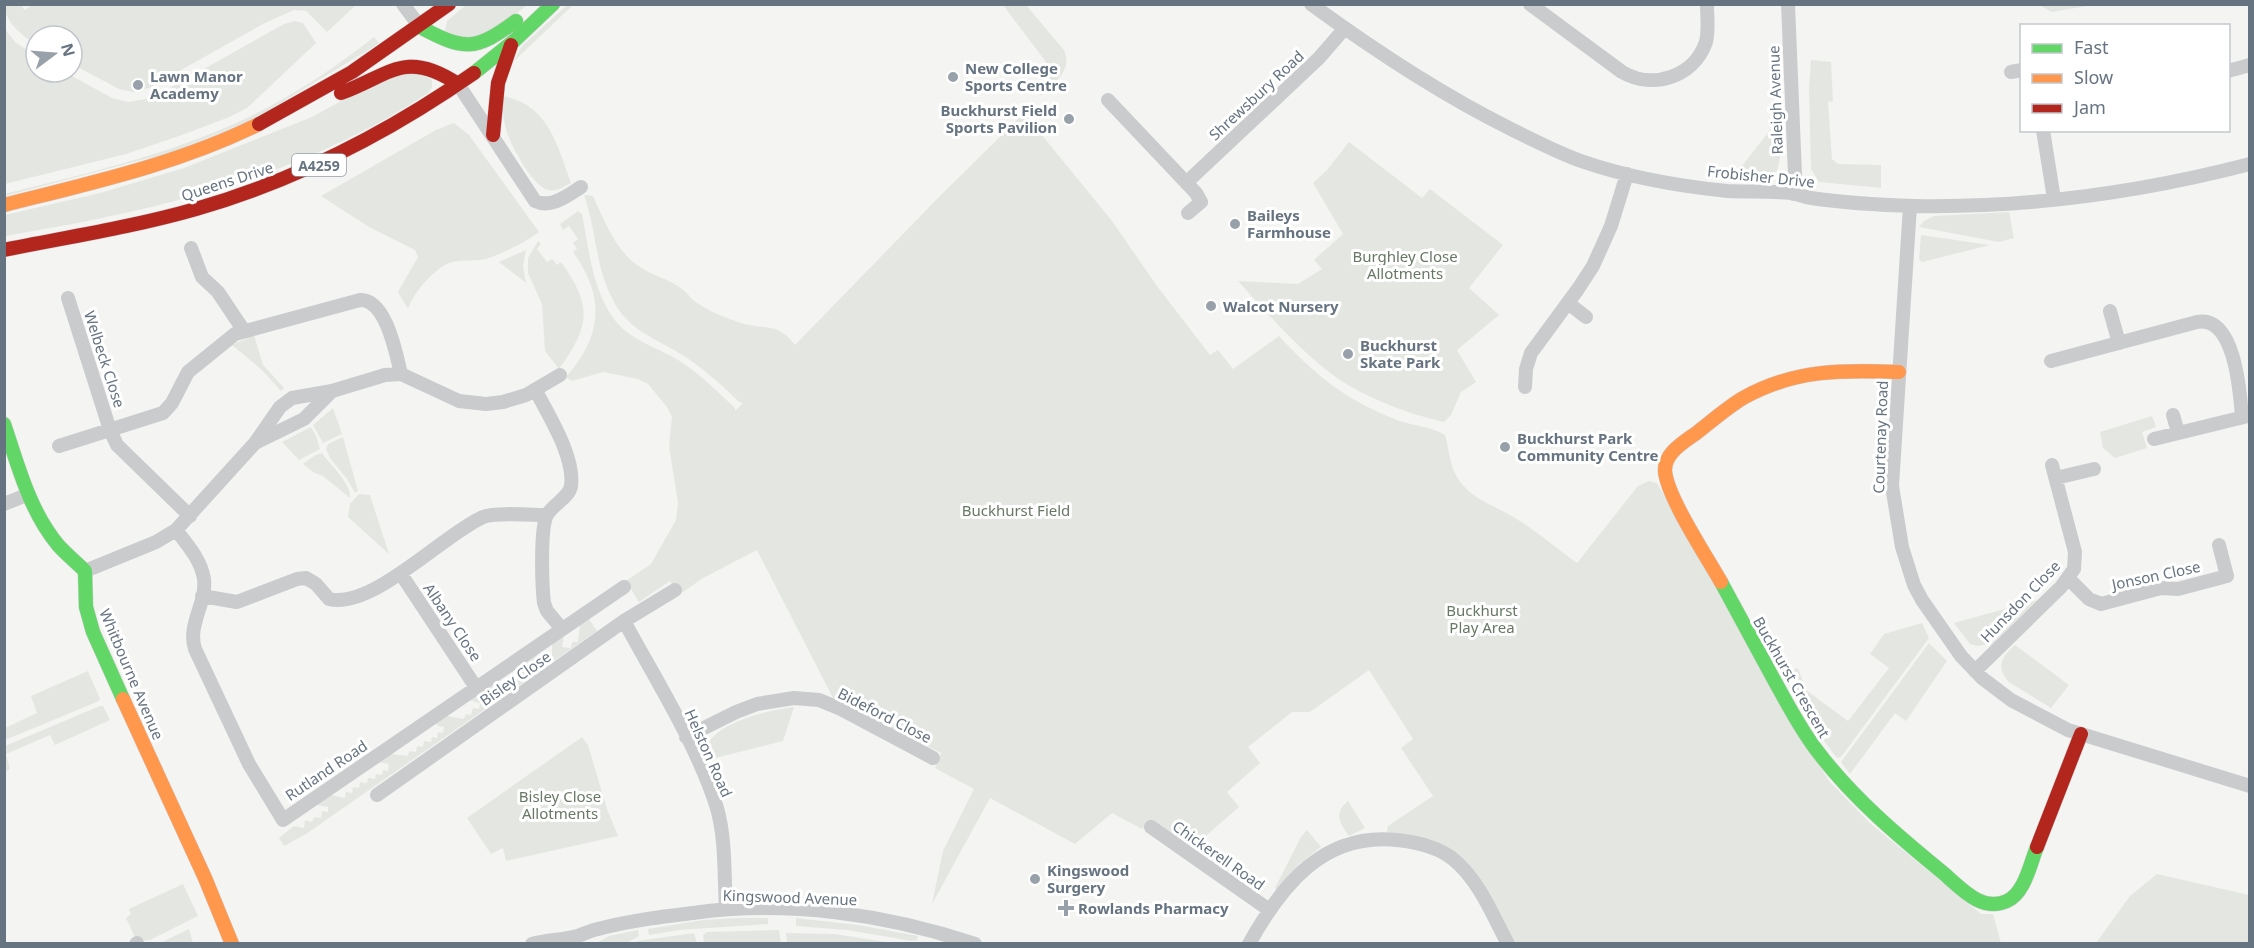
<svg xmlns="http://www.w3.org/2000/svg" width="2254" height="948" viewBox="0 0 2254 948" font-family="'Noto Sans',sans-serif">
  <style>
    .green { fill: #e4e7e1 }
    .lines { fill: none; stroke-linecap: round; stroke-linejoin: round }
    .fast-casing { stroke: #d0d0d1; stroke-width: 15 }
    .slow-casing { stroke: #d0d0d1; stroke-width: 15 }
    .jam-casing { stroke: #d0d0d1; stroke-width: 15 }
    .street { stroke: #cacbcc; stroke-width: 14 }
    .fast { stroke: #63d668; stroke-width: 14 }
    .slow { stroke: #ff974d; stroke-width: 14 }
    .jam { stroke: #b3261e; stroke-width: 14 }
    .poi-dot { fill: #98a0a9; stroke: #fff; stroke-width: 2 }
    .labels { text-anchor: middle; dominant-baseline: central; stroke-width: 6; stroke-linejoin: round; paint-order: stroke }
    .shield { fill: #fff; stroke: #949da7; stroke-width: 1.5 }
    .shield-label { font-size: 14px; font-weight: bold; fill: #667381 }
    .poi-label { font-size: 15px; font-weight: bold; fill: #667381; stroke: #fff; text-anchor: start }
    .street-label { font-size: 15px; fill: #667381; stroke: #fff }
    .park-label { font-size: 15px; fill: #677864; stroke: #fff }
  </style>
  <rect width="100%" height="100%" fill="#f4f4f3"/>
  <path class="green" d="M5 4 21 5 25 10 33 4 356 5 327 32 306 11 294 10 263 24 149 88 133 92 119 89 72 64V36H36L35 44C22 35 4 22 5 4Z
    M466 5H527L504 24 471 41 445 31 447 21Z
    M567 5H573L514 61 522 46Z
    M1003 5H1026L1064 50C1073 72 1054 82 1040 96L1037 85 1045 69 1046 62Z
    M2039 5H2093L2052 12Z
    M295 21 303 23 316 43 247 108 227 118 179 136 126 154 5 184V29L15 42 36 56V72H65L112 98 128 102 152 98 284 24Z
    M374 37 379 43 370 49 254 119 172 152 5 196 4 194C80 175 155 158 227 127 279 105 330 72 374 37Z
    M1811 60 1831 62 1833 101 1828 102 1832 159 1838 164 1881 165V188L1819 182 1811 169 1809 89Z
    M414 73 432 79V88L428 93C299 178 155 211 5 236V215L100 193 184 168 312 117 379 80Z
    M502 96C548 104 557 144 571 183 564 187 556 192 548 190 532 186 510 144 506 129 503 118 502 107 502 96Z
    M1024 113 1112 221 1157 286 1210 355 1218 350 1233 369 1279 336C1317 377 1347 401 1400 421 1415 426 1432 427 1445 435 1450 452 1449 468 1461 483 1476 502 1501 508 1520 521 1540 534 1558 549 1577 563L1638 486 1649 481 1657 483 1799 735 1830 782 1871 824 1981 914H1993L2001 943H1515L1475 875 1425 839 1387 832 1388 826 1433 796 1401 748 1413 739 1369 670 1310 712H1292L1248 747 1260 763 1227 792 1239 807 1193 847 1150 820 1142 829 1112 813 1075 844 990 798 932 904 943 851 974 789 935 768 941 753 833 698 757 550 703 578 679 595 670 581 639 602 626 581 651 564 676 520 678 503 669 446 672 417 667 407 648 384 638 379 603 372 572 381 566 377C602 336 606 298 573 252L577 249 573 243 578 239 569 226 563 230 560 224 578 211 582 214C589 249 592 289 614 319 630 341 660 348 683 363 702 376 718 392 735 408V411L743 403 739 402C723 386 706 371 687 358 657 338 627 332 611 296 595 264 596 228 584 195L593 196C606 224 617 255 645 270 657 277 671 280 682 289 686 292 689 296 692 299 703 309 724 317 738 322 763 331 777 321 795 345L937 199Z
    M1778 120 1780 158 1777 171 1763 178 1735 175Z
    M454 123 469 135 539 232C523 244 507 251 489 258 477 262 464 259 452 262 435 267 413 293 408 309L398 292 418 257 415 250 369 227 321 196 436 130Z
    M1349 142 1422 198 1430 189 1503 245 1469 288 1499 315 1457 350 1476 382 1461 392 1451 415 1444 422C1411 415 1360 396 1333 375 1299 350 1267 313 1238 281L1298 284 1322 269 1314 260 1343 234 1313 183 1327 170Z
    M2009 212 2014 238 1999 242 1919 227 1924 221 1934 216Z
    M1921 235 1990 245 1922 262 1919 259Z
    M538 241 541 244 537 249 547 262 552 259 557 265 561 262C593 306 590 326 559 369L545 351 542 304 528 273V258Z
    M526 250 523 266 526 283 499 262Z
    M254 335 263 365 284 388 281 391 262 370 232 345Z
    M333 408 342 434 323 443 313 425Z
    M2152 416 2156 427 2142 432 2147 448 2115 458 2103 448 2100 432Z
    M311 427 316 436 320 449 299 460 282 442Z
    M343 437 358 491 355 493 347 479 330 458 326 449 328 444Z
    M322 453C330 465 352 484 350 498L323 476 313 472 303 464 314 456Z
    M359 494 370 495 389 554 348 517 350 504Z
    M2037 600 1990 646 1988 644 1978 646 1970 644 1954 623Z
    M589 619 597 631 306 834 284 846 279 838 294 826 304 828 305 820 312 822 314 817 321 818 322 811 328 812V807L317 805 331 795 345 798 346 792 352 793 353 787 359 788 360 782 367 783 368 778 375 779 376 774 382 775 383 770 388 771 389 764 378 762 391 754 408 756 409 751 416 752 417 746 423 747 424 741 431 742 432 737 437 738 438 732 443 733 444 727 438 726 436 723 447 716 464 719 466 714 471 715 473 708 479 709 480 703 469 700 495 683 493 692 499 694 501 687 506 688 507 685 513 686 517 667 537 654V665H544V658L552 657V644L564 635 562 647 571 648 572 642H578L580 625Z
    M1922 623 1929 638 1841 757 1837 758 1818 733 1781 673 1798 668 1806 690 1848 721 1889 668 1870 654 1884 634Z
    M1929 643 1947 661 1906 721 1895 713 1850 774 1841 762Z
    M2015 645 2069 685 2051 708 2009 682C1995 667 2002 656 2015 645Z
    M88 671 100 699 99 701 5 740V728L37 713 31 696Z
    M100 706H103L110 720 55 745 50 735 6 754 10 769 5 772V746Z
    M794 707 783 741 707 760 705 748C716 722 769 710 794 707Z
    M582 737 588 745 607 809 618 836 506 861 503 848 491 854 467 818Z
    M1348 801 1365 828 1349 836C1339 823 1334 812 1348 801Z
    M1307 830 1321 847 1300 863 1276 890 1275 888 1301 837Z
    M2157 874 2249 895V943H2096L2130 896Z
    M183 884 198 916 150 940 137 941 126 918 131 914 129 909Z
    M735 918H768V924L679 930 649 935 648 929 703 920Z
    M796 918 858 925 918 936 917 940 912 941 847 930 796 926Z
    M189 929 193 943H160Z
    M638 930 639 936 627 943H596L609 936Z
    M779 930 781 943H704L703 935 707 932Z
    M694 933 697 943H634L637 941Z
    M786 933 835 934 892 943H787Z"/>
  <g class="lines">
    <g class="fast-casing">
      <path id="fast" d="M420 27C465 51 475 51 516 21
        M474 73 515 40 553 4
        M4 424C18 465 29 510 58 545 66 554 76 562 85 571L86 607 93 632 123 699
        M1721 582C1738 614 1756 646 1773 678 1787 703 1800 729 1818 752 1853 798 1897 835 1942 872 1960 887 1981 913 2007 901 2025 893 2030 864 2037 847"/>
    </g>
    <g class="slow-casing">
      <path id="slow" d="M4 205C91 183 178 164 259 124
        M1721 582C1707 557 1667 497 1665 471 1664 452 1686 441 1699 431 1713 420 1728 407 1743 398 1795 369 1841 370 1899 372
        M123 699 205 878 232 944"/>
    </g>
    <g class="jam-casing">
      <path id="jam" d="M341 93C390 75 405 49 458 84
        M259 124 352 72 449 4
        M493 135 498 83 511 45
        M4 250C68 237 133 227 196 209 297 180 388 133 474 73
        M2037 847 2081 734"/>
    </g>
    <path class="street" d="M403 4 420 27
      M1311 4C1374 50 1439 93 1509 128 1533 140 1556 152 1581 161 1627 177 1678 186 1727 191 1748 192 1770 191 1792 193 1798 194 1804 197 1811 198 1845 203 1881 205 1915 206 2027 208 2142 192 2250 164
      M1530 4 1622 72C1653 90 1694 77 1706 42 1709 30 1707 17 1707 4
      M1788 4 1795 175 1794 194
      M2228 71 2250 65
      M2011 72 2022 70
      M458 84 535 201C551 209 568 195 581 187
      M1108 100 1196 193 1201 202 1188 213
      M2043 130 2054 199
      M1187 182 1319 58 1345 28
      M1910 206 1892 486 1902 547 1914 585 1922 600 1961 656 1982 678 2011 700 2068 730 2250 786
      M191 248 202 277 218 292 244 331
      M68 298 110 430 117 445 190 516
      M1568 303 1586 317
      M2110 311 2119 343
      M2051 361 2197 322C2235 315 2240 392 2242 417
      M1525 387 1526 369 1531 353 1578 289 1593 266 1611 226 1627 174
      M536 391C549 416 575 457 571 486 569 498 553 504 547 515 540 528 542 586 544 603L547 611 562 629
      M2173 415 2178 432
      M2154 439 2248 416
      M257 442 304 419 332 391
      M59 446 163 413 172 403 188 372 235 334 360 300C386 299 396 353 401 374
      M2056 478 2094 469
      M4 504 29 494
      M176 530C187 544 201 560 204 579 207 603 187 625 195 649L249 764 283 820 624 587
      M85 571 156 542 176 530 255 443 280 407 292 398 332 391 385 375 401 374 459 401 486 404 503 402 526 395 560 375
      M401 574 477 689
      M2069 579 2089 599 2101 604 2161 588 2178 589 2227 576 2219 545
      M202 596 237 602 297 579 306 578 316 584 329 599C372 610 444 534 483 517 495 512 533 515 547 515
      M624 621C656 680 697 745 717 808 726 840 724 876 726 909
      M1975 671 2061 587 2074 569 2075 552 2052 465
      M686 737 736 712 757 704 794 698 819 700 841 709 933 758
      M377 795 624 621 675 590
      M1151 827 1268 909
      M136 944 137 943
      M532 944C546 940 559 940 573 937 580 936 587 932 594 930 626 921 660 917 693 913 786 900 886 914 975 944
      M1249 944C1281 886 1323 832 1397 840 1416 842 1438 847 1453 859 1479 880 1493 916 1508 944"/>
    <use href="#fast" class="fast"/>
    <use href="#slow" class="slow"/>
    <use href="#jam" class="jam"/>
  </g>
  <g class="poi-dot">
    <circle cx="953" cy="77" r="6"/>
    <circle cx="138" cy="85" r="6"/>
    <circle cx="1069" cy="119" r="6"/>
    <circle cx="1235" cy="224" r="6"/>
    <circle cx="1211" cy="306" r="6"/>
    <circle cx="1348" cy="354" r="6"/>
    <circle cx="1505" cy="447" r="6"/>
    <circle cx="1035" cy="879" r="6"/>
    <path d="M1063 899h6v6h6v6h-6v6h-6v-6h-6v-6h6z"/>
  </g>
  <g class="labels">
    <rect class="shield" x="292" y="154" width="54" height="22" rx="4.5"/>
    <g class="shield-label">
      <text x="319" y="165">A4259</text>
    </g>
    <g class="poi-label">
      <text x="965" y="68">New College<tspan x="965" dy="17">Sports Centre</tspan></text>
      <text x="150" y="76">Lawn Manor<tspan x="150" dy="17">Academy</tspan></text>
      <text x="1057" y="110" text-anchor="end">Buckhurst Field<tspan x="1057" dy="17">Sports Pavilion</tspan></text>
      <text x="1247" y="215">Baileys<tspan x="1247" dy="17">Farmhouse</tspan></text>
      <text x="1223" y="306">Walcot Nursery</text>
      <text x="1360" y="345">Buckhurst<tspan x="1360" dy="17">Skate Park</tspan></text>
      <text x="1517" y="438">Buckhurst Park<tspan x="1517" dy="17">Community Centre</tspan></text>
      <text x="1047" y="870">Kingswood<tspan x="1047" dy="17">Surgery</tspan></text>
      <text x="1078" y="908">Rowlands Pharmacy</text>
    </g>
    <g class="street-label">
      <text transform="translate(1256 95) rotate(-43)">Shrewsbury Road</text>
      <text transform="translate(1775 100) rotate(-92)">Raleigh Avenue</text>
      <text transform="translate(1761 176) rotate(6)">Frobisher Drive</text>
      <text transform="translate(227 181) rotate(-18)">Queens Drive</text>
      <text transform="translate(105 359) rotate(72)">Welbeck Close</text>
      <text transform="translate(1880 437) rotate(-88)">Courtenay Road</text>
      <text transform="translate(2156 575) rotate(-12)">Jonson Close</text>
      <text transform="translate(2020 601) rotate(-46)">Hunsdon Close</text>
      <text transform="translate(453 622) rotate(56)">Albany Close</text>
      <text transform="translate(132 674) rotate(67)">Whitbourne Avenue</text>
      <text transform="translate(1792 677) rotate(60)">Buckhurst Crescent</text>
      <text transform="translate(515 678) rotate(-35)">Bisley Close</text>
      <text transform="translate(885 715) rotate(27)">Bideford Close</text>
      <text transform="translate(709 753) rotate(66)">Helston Road</text>
      <text transform="translate(326 770) rotate(-34)">Rutland Road</text>
      <text transform="translate(1219 855) rotate(35)">Chickerell Road</text>
      <text transform="translate(790 897) rotate(2)">Kingswood Avenue</text>
    </g>
    <g class="park-label">
      <text x="1405" y="256">Burghley Close<tspan x="1405" dy="17">Allotments</tspan></text>
      <text x="1016" y="510">Buckhurst Field</text>
      <text x="1482" y="610">Buckhurst<tspan x="1482" dy="17">Play Area</tspan></text>
      <text x="560" y="796">Bisley Close<tspan x="560" dy="17">Allotments</tspan></text>
    </g>
  </g>
  <rect width="2254" height="948" fill="none" stroke="#667381" stroke-width="12"/>
  <rect x="2020" y="24" width="210" height="108" fill="#ffffff" stroke="#c2c7cd" stroke-width="1.5"/>
  <rect x="2032" y="44" width="30" height="9" fill="#63d668" stroke="#c2c7cd" stroke-width="1.5"/>
  <text x="2074" y="54" font-size="18" fill="#667381">Fast</text>
  <rect x="2032" y="74" width="30" height="9" fill="#ff974d" stroke="#c2c7cd" stroke-width="1.5"/>
  <text x="2074" y="84" font-size="18" fill="#667381">Slow</text>
  <rect x="2032" y="104" width="30" height="9" fill="#b3261e" stroke="#c2c7cd" stroke-width="1.5"/>
  <text x="2074" y="114" font-size="18" fill="#667381">Jam</text>
  <g transform="translate(54 54) rotate(74)"><circle r="28" fill="#ffffff" stroke="#c2c7cd" stroke-width="1.5"/>
  <path d="M0-4.5L10 22L0 15L-10 22Z" fill="#98a0a9"/>
  <text y="-9" font-size="16" font-weight="bold" text-anchor="middle" fill="#667381">N</text>
  </g>
</svg>
